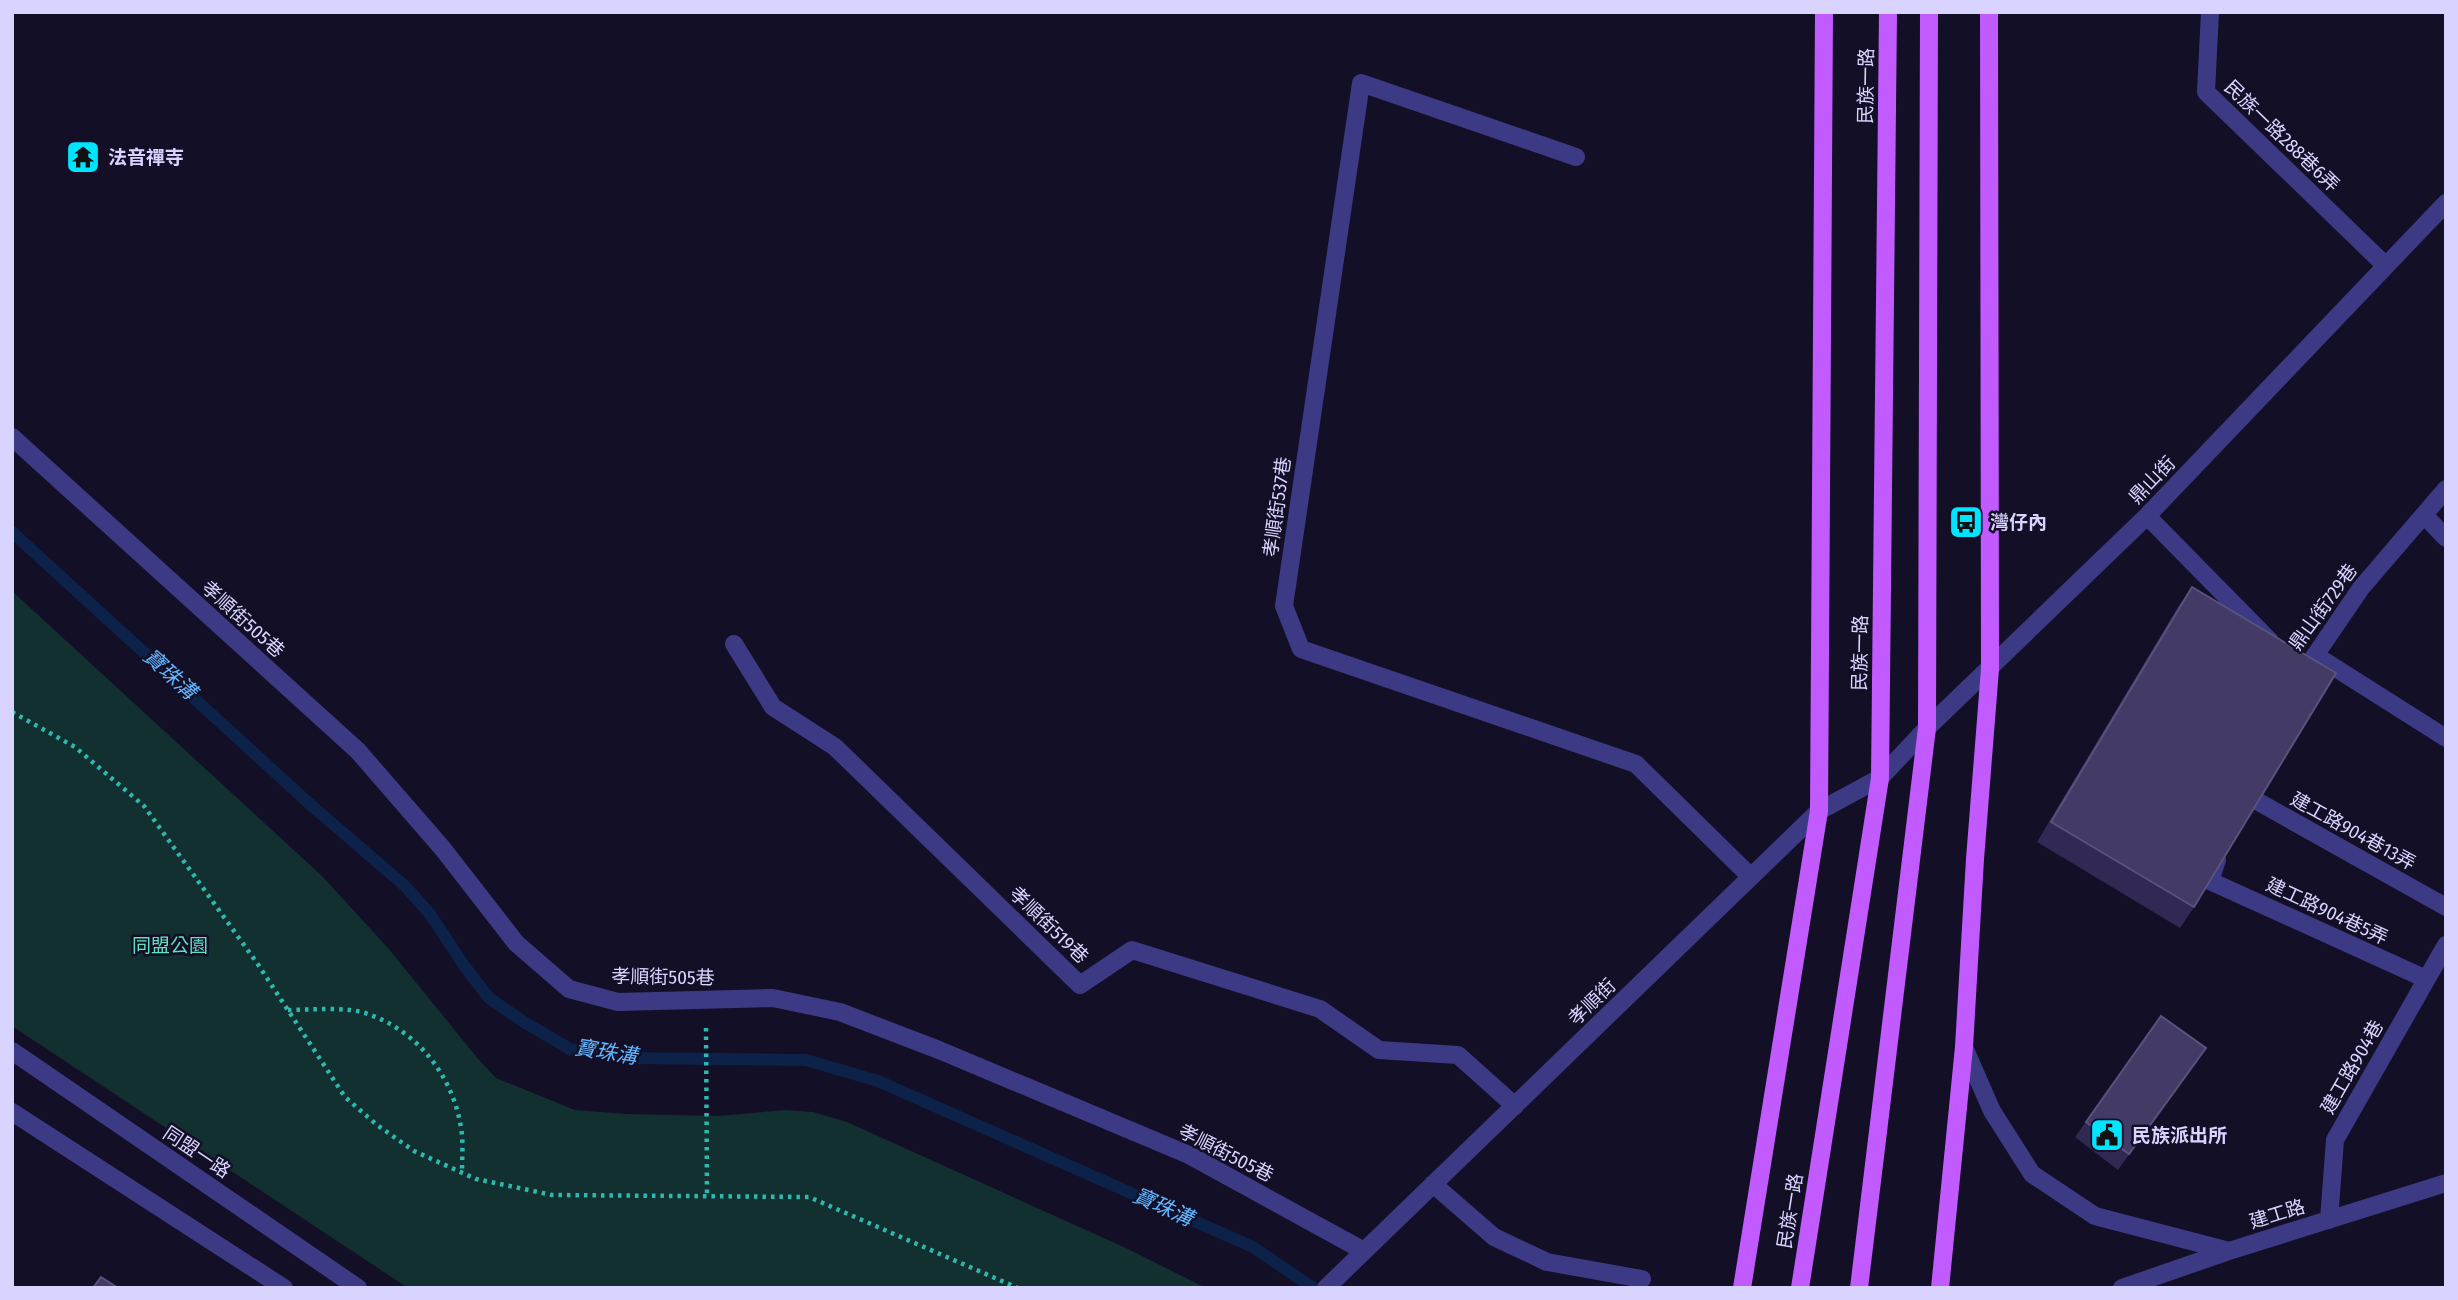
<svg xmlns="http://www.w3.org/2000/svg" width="2458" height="1300" viewBox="0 0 2458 1300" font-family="'Fira Sans Condensed','Noto Sans TC',sans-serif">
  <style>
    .green { fill: #12302f }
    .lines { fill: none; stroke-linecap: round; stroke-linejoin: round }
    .stream { stroke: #0c2248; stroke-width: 12 }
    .path { stroke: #2fb8b0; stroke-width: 4.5; stroke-dasharray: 3.5 5; stroke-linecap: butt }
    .minor { stroke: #3d3a85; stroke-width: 18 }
    .major { stroke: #c25bff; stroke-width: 18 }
    .wall { fill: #312854 }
    .building { fill: #433a66; stroke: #5a527e; stroke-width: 2 }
    .labels { text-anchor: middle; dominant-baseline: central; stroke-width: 5; stroke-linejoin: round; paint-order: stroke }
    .street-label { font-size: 19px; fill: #d9d4ff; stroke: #130f26 }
    .poi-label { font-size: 19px; font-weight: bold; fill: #d9d4ff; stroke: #130f26; text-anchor: start }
    .park-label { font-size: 19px; fill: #5fe0c0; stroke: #130f26 }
    .water-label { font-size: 21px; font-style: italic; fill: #62b6ff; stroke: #130f26 }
  </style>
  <rect width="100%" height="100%" fill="#130f26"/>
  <path class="green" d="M12 591 322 876 388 948 479 1060 496 1078 575 1110 626 1114 717 1116 786 1110 813 1112 847 1122 1128 1249 1206 1288H408L12 1026Z"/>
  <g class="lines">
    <path class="stream" d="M12 532 312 806 405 886 430 914 465 967 489 998 524 1022 570 1049 629 1058 806 1060 878 1081 1253 1247 1313 1288"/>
    <path class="path" d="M12 712 75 747 144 806 257 963 345 1097 377 1125 414 1151 476 1179 552 1195 809 1197 1018 1288
      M288 1010C311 1010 347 1006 368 1014 420 1032 456 1080 462 1135 463 1147 462 1160 462 1173
      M706 1028 707 1196"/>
    <path class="minor" d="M2210 12 2206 92 2386 266
      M1576 157 1361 83 1284 606 1301 649 1636 764 1751 877
      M12 437 358 751 443 849 516 943 569 989 618 1002 773 998 840 1012 939 1050 1189 1155 1364 1251
      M2424 515 2446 538
      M2147 516 2270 641
      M734 644 773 707 835 747 1080 985 1132 950 1320 1009 1379 1050 1458 1055 1515 1106
      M2315 655 2446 738
      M2299 679 2361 588 2446 489
      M2239 791 2446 907
      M2217 860 2210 881 2426 979
      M1964 1047 1992 1111 2032 1174 2095 1216 2229 1251
      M12 1051 358 1288
      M12 1112 284 1288
      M1433 1184 1494 1237 1547 1262 1642 1279
      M2329 1220 2335 1140 2446 945
      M1326 1288 1819 811 1880 778 1927 728 2147 516 2446 203
      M2122 1288 2229 1251 2446 1183"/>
    <path class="major" d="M1742 1288 1819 811 1824 12
      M1800 1288 1880 778 1888 12
      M1859 1288 1927 728 1929 12
      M1940 1288 1964 1047 1975 859 1990 669 1989 12"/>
  </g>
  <path class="wall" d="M2192 587 2194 907 2180 928 2037 842 2178 607Z
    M2161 1016 2206 1048 2118 1170 2075 1137Z"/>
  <path class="building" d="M2192 587 2336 673 2194 907 2051 822Z
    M2161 1016 2206 1048 2129 1154 2086 1122Z
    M101 1277 118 1288H93Z"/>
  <defs>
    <g id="temple-square" transform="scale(1.75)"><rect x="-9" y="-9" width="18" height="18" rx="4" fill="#00e5ff" stroke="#130f26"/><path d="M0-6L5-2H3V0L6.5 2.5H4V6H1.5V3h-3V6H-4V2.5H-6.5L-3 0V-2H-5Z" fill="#111"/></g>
    <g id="bus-square" transform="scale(1.75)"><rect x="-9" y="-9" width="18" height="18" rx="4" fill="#00e5ff" stroke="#130f26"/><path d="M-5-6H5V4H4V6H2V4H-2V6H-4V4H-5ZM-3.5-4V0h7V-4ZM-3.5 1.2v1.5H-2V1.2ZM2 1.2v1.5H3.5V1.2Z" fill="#111"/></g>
    <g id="civic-square" transform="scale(1.75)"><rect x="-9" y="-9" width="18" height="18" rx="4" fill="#00e5ff" stroke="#130f26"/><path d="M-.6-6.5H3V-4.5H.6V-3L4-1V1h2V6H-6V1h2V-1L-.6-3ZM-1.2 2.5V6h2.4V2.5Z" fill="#111"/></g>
  </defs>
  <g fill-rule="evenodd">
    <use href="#temple-square" x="83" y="157"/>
    <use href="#bus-square" x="1966" y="522"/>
    <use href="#civic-square" x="2107" y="1135"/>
  </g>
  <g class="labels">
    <g class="street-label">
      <text transform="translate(1866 86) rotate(-89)">民族一路</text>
      <text transform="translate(2282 136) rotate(44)">民族一路288巷6弄</text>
      <text transform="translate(2152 480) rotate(-46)">鼎山街</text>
      <text transform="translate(1277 507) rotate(-82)">孝順街537巷</text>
      <text transform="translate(2323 607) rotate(-54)">鼎山街729巷</text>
      <text transform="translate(243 619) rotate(42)">孝順街505巷</text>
      <text transform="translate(1860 653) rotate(-89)">民族一路</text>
      <text transform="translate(2353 831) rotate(29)">建工路904巷13弄</text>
      <text transform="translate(2327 911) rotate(25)">建工路904巷5弄</text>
      <text transform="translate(1049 925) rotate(44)">孝順街519巷</text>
      <text transform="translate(663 977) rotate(1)">孝順街505巷</text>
      <text transform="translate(1592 1002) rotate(-44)">孝順街</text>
      <text transform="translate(2352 1067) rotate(-60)">建工路904巷</text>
      <text transform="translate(197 1152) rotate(34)">同盟一路</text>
      <text transform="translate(1226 1153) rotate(27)">孝順街505巷</text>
      <text transform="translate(1790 1211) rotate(-81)">民族一路</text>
      <text transform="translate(2277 1214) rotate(-17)">建工路</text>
    </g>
    <g class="poi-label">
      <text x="108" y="157">法音禪寺</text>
      <text x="1990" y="522">灣仔內</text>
      <text x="2132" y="1135">民族派出所</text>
    </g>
    <g class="park-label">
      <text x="170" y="945">同盟公園</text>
    </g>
    <g class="water-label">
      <text transform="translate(170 674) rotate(42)">寶珠溝</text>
      <text transform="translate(606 1052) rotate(9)">寶珠溝</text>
      <text transform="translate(1163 1207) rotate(24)">寶珠溝</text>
    </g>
  </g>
  <rect width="2458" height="1300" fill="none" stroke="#d9d4ff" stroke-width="28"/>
</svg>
